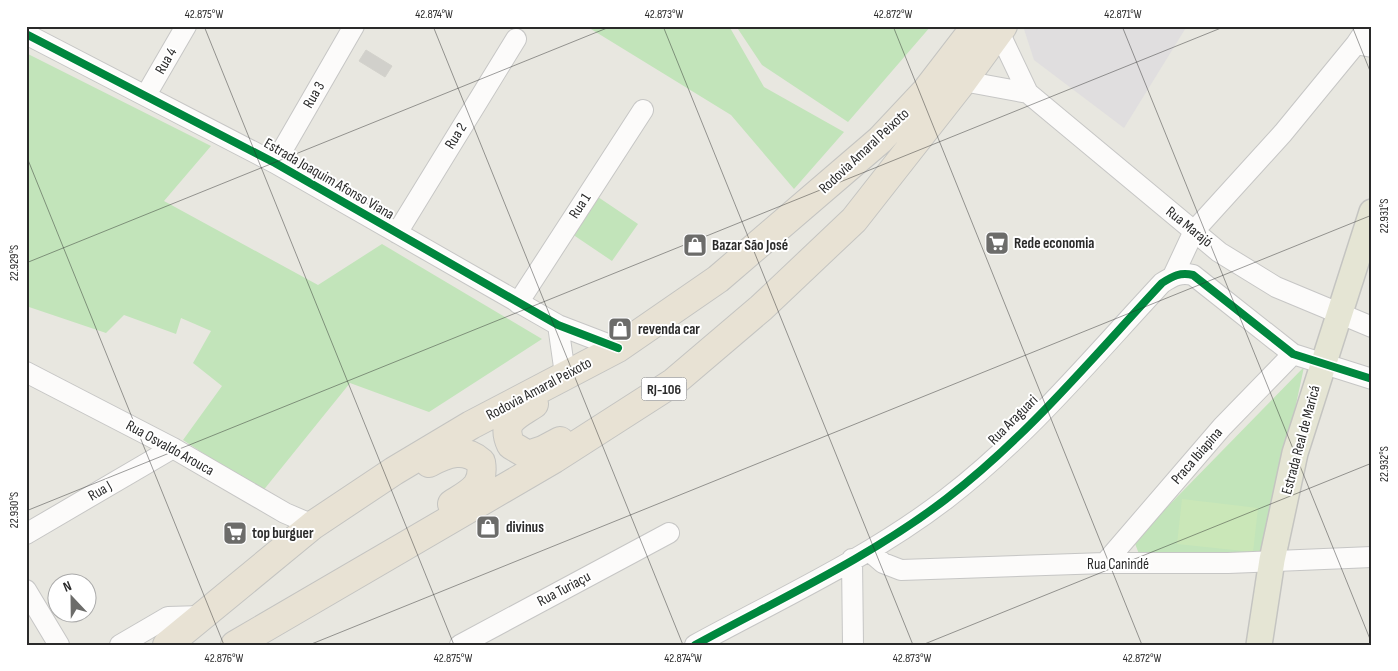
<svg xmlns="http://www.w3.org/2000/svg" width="1398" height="671" viewBox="0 0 1398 671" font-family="'Sofia Sans Condensed',sans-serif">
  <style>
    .industrial { fill: #e0dedf }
    .green { fill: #c2e4ba }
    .pitch { fill: #cae7b8 }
    .building { fill: #d1d0cb; stroke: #d3d2cc }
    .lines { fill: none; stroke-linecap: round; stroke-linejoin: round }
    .minor-casing { stroke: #c6c6c5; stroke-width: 22 }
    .major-casing { stroke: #c4c4c1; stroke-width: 28 }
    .highway-casing { stroke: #c4c4c1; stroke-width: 30 }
    .minor { stroke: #fcfbfa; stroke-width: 20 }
    .major { stroke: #e5e5d4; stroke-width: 25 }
    .highway { stroke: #e8e2d4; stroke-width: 28 }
    .cycleway-casing { stroke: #fff; stroke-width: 11 }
    .cycleway { stroke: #00873e; stroke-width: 8 }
    .ticks { fill: none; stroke: #2a2a2a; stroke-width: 1; stroke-opacity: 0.45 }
    .labels { text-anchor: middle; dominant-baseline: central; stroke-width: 4; stroke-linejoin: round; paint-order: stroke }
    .shield { fill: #fff; stroke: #6a6a6a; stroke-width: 1 }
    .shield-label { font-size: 14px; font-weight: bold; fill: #2a2a2a }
    .street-label { font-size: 15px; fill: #2a2a2a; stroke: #fff }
    .poi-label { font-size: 15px; font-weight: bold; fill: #2a2a2a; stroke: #fff; text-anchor: start }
    .neatline { fill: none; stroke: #2a2a2a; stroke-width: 2 }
    .ticks-label { font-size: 12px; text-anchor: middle; fill: #2a2a2a }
  </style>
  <rect width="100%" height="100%" fill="#e8e7e0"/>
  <path class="industrial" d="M1023 26H1187L1124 128 1034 60Z"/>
  <path class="green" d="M586 26H729L764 87 844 132 794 189 731 115Z
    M736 26H931L848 122 762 65Z
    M26 53 211 146 164 201 318 285 382 244 542 339 429 412 350 383 262 492 183 440 222 386 193 363 211 331 181 318 176 334 124 315 106 333 26 306Z
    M598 197 638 224 612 261 572 234Z
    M1304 367 1264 554H1139L1134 541Z"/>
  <path class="pitch" d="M1182 499 1258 508 1253 552 1177 544Z"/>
  <path class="building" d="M366 50 392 66 385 77 359 61Z"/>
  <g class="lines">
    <g class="minor-casing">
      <path id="minor" d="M999 32 1028 93 1219 252 1276 287 1372 327
        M26 34 275 163 558 325 618 348
        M1356 44 1368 26
        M963 81 1028 93
        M146 95 186 26
        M275 163 354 26
        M397 233 516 39
        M1173 276 1194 231 1283 133 1356 44 1372 47
        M518 303 643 110
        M558 325 565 374
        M26 372 173 448 285 513 313 525
        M26 534 173 448
        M869 551 883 563 901 570 1105 563H1228L1372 557
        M852 559 853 645
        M1105 563 1222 427 1293 354
        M26 590 59 645
        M120 645 168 617 202 616
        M460 645 669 533
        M695 645C779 599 869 558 946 499 1027 437 1093 357 1162 283 1173 276 1180 272 1193 275L1293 354 1372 379"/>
    </g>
    <g class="major-casing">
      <path id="major" d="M1259 645 1272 560 1295 453 1372 212"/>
    </g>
    <g class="highway-casing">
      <path id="highway" d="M534 404C516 416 500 421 511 445L528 455 543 450 560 441
        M429 463C447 453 465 447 481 462 485 486 471 492 452 504
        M167 645 313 525 394 471 471 425 618 348 718 279 880 140 926 91 976 26
        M235 645 554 459 674 382 761 308 854 220 963 81 1003 26"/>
    </g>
    <use href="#minor" class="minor"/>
    <use href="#major" class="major"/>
    <use href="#highway" class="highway"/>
    <g class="cycleway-casing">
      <path id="cycleway" d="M26 34 275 163 558 325 618 348
        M695 645C779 599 869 558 946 499 1027 437 1093 357 1162 283 1173 276 1180 272 1193 275L1293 354 1372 379"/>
    </g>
    <use href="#cycleway" class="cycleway"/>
  </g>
  <path class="ticks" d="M204 26 454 645M433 26 683 645M663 26 913 645M893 26 1142 645M1122 26 1372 644M1352 26 1372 76M26 155 224 645M26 263 612 26M26 511 1226 26M309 645 1372 215M922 645 1372 463"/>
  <defs>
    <g id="supermarket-square" transform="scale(1.25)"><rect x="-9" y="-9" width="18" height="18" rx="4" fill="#6c6c6a" stroke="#fff"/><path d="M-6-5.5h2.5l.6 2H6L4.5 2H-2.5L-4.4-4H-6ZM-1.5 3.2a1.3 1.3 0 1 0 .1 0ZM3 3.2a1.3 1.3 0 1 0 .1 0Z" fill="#fff"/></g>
    <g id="shop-square" transform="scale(1.25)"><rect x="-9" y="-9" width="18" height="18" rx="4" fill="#6c6c6a" stroke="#fff"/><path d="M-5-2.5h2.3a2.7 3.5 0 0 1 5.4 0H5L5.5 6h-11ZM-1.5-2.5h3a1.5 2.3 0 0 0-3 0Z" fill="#fff"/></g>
  </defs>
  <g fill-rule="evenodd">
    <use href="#supermarket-square" x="997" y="243"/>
    <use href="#shop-square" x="695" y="245"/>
    <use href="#shop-square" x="620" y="329"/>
    <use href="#shop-square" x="488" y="527"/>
    <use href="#supermarket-square" x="235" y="533"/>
  </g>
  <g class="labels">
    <rect class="shield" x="641.5" y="377.5" width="45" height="23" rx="4"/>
    <g class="shield-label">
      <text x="664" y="389">RJ-106</text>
    </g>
    <g class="street-label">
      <text transform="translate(166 61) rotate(-60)">Rua 4</text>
      <text transform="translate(314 95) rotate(-60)">Rua 3</text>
      <text transform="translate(456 136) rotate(-58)">Rua 2</text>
      <text transform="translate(864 151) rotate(-43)">Rodovia Amaral Peixoto</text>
      <text transform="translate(329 179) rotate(30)">Estrada Joaquim Afonso Viana</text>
      <text transform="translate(580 206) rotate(-57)">Rua 1</text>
      <text transform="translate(1189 227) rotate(39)">Rua Marajó</text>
      <text transform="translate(539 389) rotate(-28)">Rodovia Amaral Peixoto</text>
      <text transform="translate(1013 420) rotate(-45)">Rua Araguari</text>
      <text transform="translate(1301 440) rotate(-75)">Estrada Real de Maricá</text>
      <text transform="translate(170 448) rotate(29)">Rua Osvaldo Arouca</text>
      <text transform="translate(1197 456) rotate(-49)">Praca Ibiapina</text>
      <text transform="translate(100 491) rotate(-30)">Rua J</text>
      <text x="1118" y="564">Rua Canindé</text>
      <text transform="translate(564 589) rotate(-28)">Rua Turiaçu</text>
    </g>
    <g class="poi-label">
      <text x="1014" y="243">Rede economia</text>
      <text x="712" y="245">Bazar São José</text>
      <text x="638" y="329">revenda car</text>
      <text x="506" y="527">divinus</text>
      <text x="252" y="533">top burguer</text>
    </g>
  </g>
  <rect width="1398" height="671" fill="none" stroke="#ffffff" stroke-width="55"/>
  <g transform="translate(72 598) rotate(338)"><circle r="24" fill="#ffffff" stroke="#aaaaaa"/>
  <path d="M0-4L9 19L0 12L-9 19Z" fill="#6c6c6a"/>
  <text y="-8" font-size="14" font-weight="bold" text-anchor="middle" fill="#2a2a2a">N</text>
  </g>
  <rect x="28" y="28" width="1342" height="616" class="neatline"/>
  <g class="ticks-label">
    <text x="204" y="18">42.875°W</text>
    <text x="434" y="18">42.874°W</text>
    <text x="664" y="18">42.873°W</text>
    <text x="893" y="18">42.872°W</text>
    <text x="1123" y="18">42.871°W</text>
    <text transform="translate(1384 216) rotate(-90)" y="4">22.931°S</text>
    <text transform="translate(14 263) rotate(-90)" y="4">22.929°S</text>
    <text transform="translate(1384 464) rotate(-90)" y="4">22.932°S</text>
    <text transform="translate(14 510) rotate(-90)" y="4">22.930°S</text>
    <text x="224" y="662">42.876°W</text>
    <text x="453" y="662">42.875°W</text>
    <text x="683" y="662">42.874°W</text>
    <text x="912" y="662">42.873°W</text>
    <text x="1142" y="662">42.872°W</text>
  </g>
</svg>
